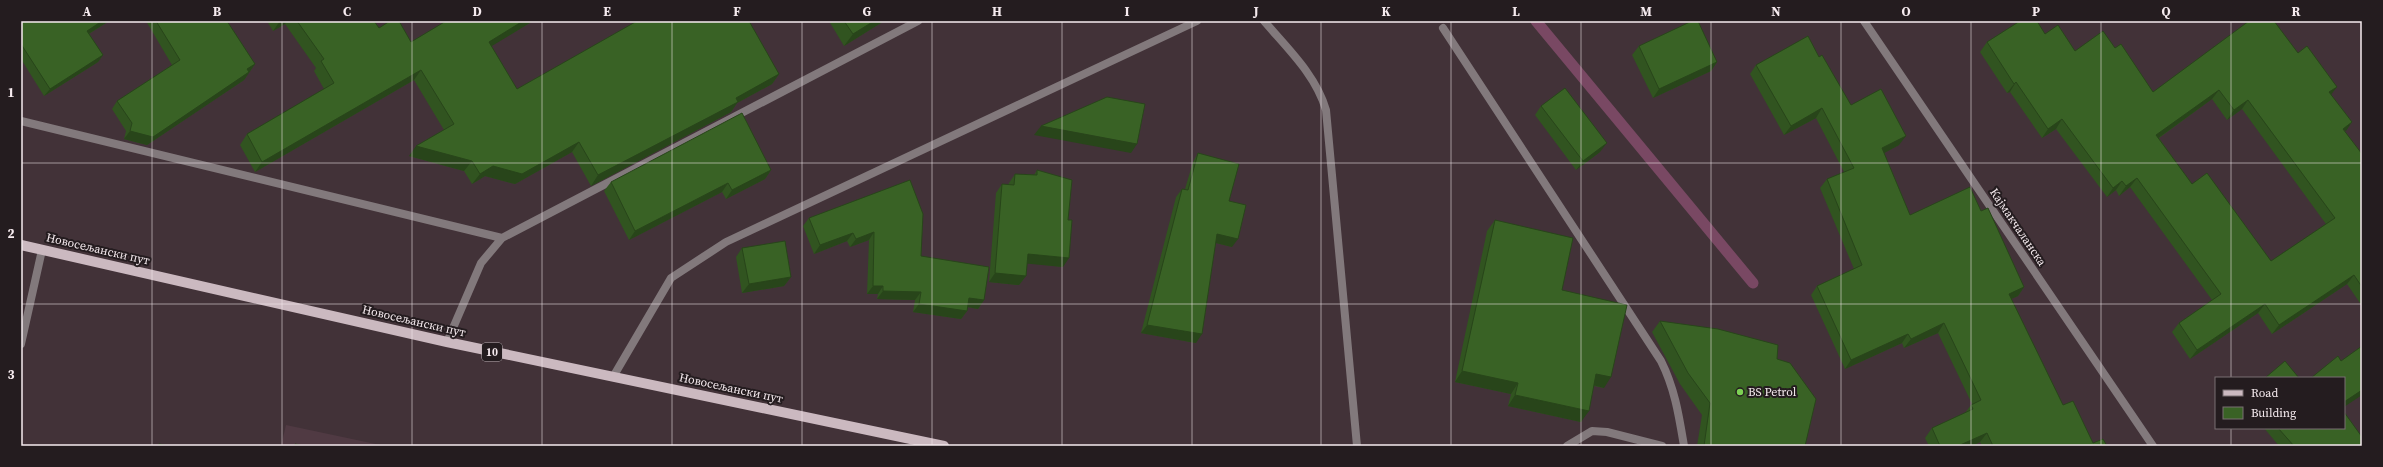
<svg xmlns="http://www.w3.org/2000/svg" width="2383" height="467" viewBox="0 0 2383 467" font-family="'Source Serif 4',serif">
  <style>
    .built { fill: #503a43 }
    .lines { fill: none; stroke-linecap: round; stroke-linejoin: round }
    .stream { stroke: #794863; stroke-width: 11 }
    .service { stroke: #82797c; stroke-width: 8 }
    .minor { stroke: #82797c; stroke-width: 8 }
    .primary { stroke: #cbb9c0; stroke-width: 10 }
    .wall { fill: #315420; fill-rule: evenodd }
    .shaded-wall { fill: #28451a }
    .building { fill: #396225; stroke: #28451a; fill-rule: evenodd }
    .grid { fill: none; stroke: #f6ebef; stroke-width: 1; stroke-opacity: 0.55 }
    .poi-dot { fill: #7dd154; stroke: #241c1f; stroke-width: 1.5 }
    .labels { text-anchor: middle; dominant-baseline: central; stroke-width: 4; stroke-linejoin: round; paint-order: stroke }
    .shield { fill: #241c1f; stroke: #b7adb1; stroke-width: 1 }
    .shield-label { font-size: 11px; font-weight: bold; fill: #f6ebef }
    .street-label { font-size: 12px; fill: #f6ebef; stroke: #241c1f }
    .poi-label { font-size: 12px; fill: #f6ebef; stroke: #241c1f; text-anchor: start }
    .neatline { fill: none; stroke: #f6ebef; stroke-width: 1.5 }
    .grid-label { font-size: 13px; text-anchor: middle; font-weight: bold; fill: #f6ebef }
  </style>
  <rect width="100%" height="100%" fill="#423238"/>
  <path class="built" d="M286 425 385 446H281Z"/>
  <g class="lines">
    <path class="stream" d="M1536 21 1753 283"/>
    <path class="service" d="M1443 28 1661 361C1675 389 1679 416 1684 446
      M1567 446 1592 431 1607 432 1662 446"/>
    <path class="minor" d="M1264 21C1287 48 1316 75 1326 110L1357 446
      M1864 21 2153 446
      M21 121 502 238 481 263 447 342
      M502 238 918 21
      M21 344 42 250
      M613 377 671 278 726 242 1197 21"/>
    <path class="primary" d="M21 245 447 342 944 446"/>
  </g>
  <path class="wall" d="M21 21H109L89 34 103 55 98 62 44 96 21 59Z
    M146 21H227L255 64 244 80 147 145 124 139 126 131 112 109 117 101 172 65Z
    M267 21H374L379 28 411 42 533 21 491 46 517 89 779 74 772 84 737 103 731 112 591 186 572 152 515 184 485 176 472 184 464 171 409 156 444 130 414 80 255 172 240 145 247 134 324 89 314 71 316 68 285 24 273 31Z
    M829 21H884L844 46Z
    M2045 34 2075 51 2115 48 2153 92 2298 53 2331 94 2345 132 2362 154V306L2347 284 2272 334 2258 313 2190 359 2172 332 2179 323 2212 300 2130 187 2119 196 2116 190 2107 197 2056 129 2042 138 2010 92 2007 93 1980 52 1987 42ZM2212 99 2227 120 2242 109 2326 224 2271 261 2192 184 2159 138Z
    M1639 46 1717 62 1711 71 1653 98 1632 55Z
    M1819 57 1851 105 1899 145 1884 153 1910 215 1981 211 2024 287 2018 296 2011 299 2063 405 2093 443 2107 446H1982L1980 442 1972 446H1929L1925 438 1932 428 1965 413 1971 405 1972 404 1938 333 1904 348 1902 343 1845 369 1811 295 1817 286 1854 269 1820 188 1827 179 1844 172 1816 118 1784 135 1750 74 1756 65Z
    M1541 106 1600 152 1576 170 1535 115Z
    M1198 153 1229 201 1232 247 1216 243 1196 343 1141 333 1176 197 1182 189H1185L1193 162Z
    M771 170 765 179 726 199 722 192 629 240 604 191 611 182Z
    M1037 170 1063 267 1027 263 1026 276 1019 285 989 282 996 193 1002 184 1008 185 1009 183 1015 174 1034 175Z
    M910 180 921 256 984 300 978 309 967 307V311L961 319 913 312 915 300 877 299 878 294H867L869 240 850 247 847 241 814 254 803 226 809 218Z
    M1495 220 1562 290 1604 388 1594 386 1581 422 1508 406 1511 394 1455 382 1487 231Z
    M742 248 791 277 784 286 742 293 736 257Z
    M1660 321 1777 359 1805 446H1697L1702 415 1680 384 1652 332Z
    M2264 428H2344L2362 446H2279Z"/>
  <path class="shaded-wall" d="M102 21H109L82 38 87 31Z
    M280 21H287L285 24 273 31Z
    M523 21H533L482 52 489 42Z
    M874 21H884L844 46 853 34Z
    M103 55 98 62 44 96 50 89Z
    M1717 62 1711 71 1653 98 1659 89Z
    M255 64 244 80 147 145 124 139 130 131 247 69Z
    M421 70 414 80 255 172 262 162Z
    M779 74 772 84 737 103 731 112 591 186 598 175Z
    M2016 82 2010 92 2007 93 2014 84Z
    M2337 87 2330 96 2329 92Z
    M2219 90 2212 99 2150 144 2156 135Z
    M2248 100 2242 109 2227 120 2234 110Z
    M1822 108 1816 118 1784 135 1791 126Z
    M2062 119 2056 129 2042 138 2048 129Z
    M2352 122 2346 131 2343 129Z
    M1041 126 1137 144 1131 153 1034 135Z
    M1906 136 1899 145 1875 158 1882 148Z
    M579 142 572 152 515 184 485 176 472 184 480 174 493 166Z
    M1607 143 1600 152 1576 170 1583 161Z
    M416 146 472 161 464 171 409 156Z
    M771 170 765 179 726 199 732 190Z
    M2137 178 2130 187 2119 196 2126 186Z
    M2122 181 2116 190 2107 197 2113 188Z
    M728 183 722 192 629 240 635 231Z
    M874 232 869 240 850 247 856 239Z
    M853 233 847 241 814 254 820 245Z
    M1217 234 1238 239 1232 247 1212 242Z
    M1028 254 1069 258 1063 267 1021 263Z
    M995 273 1026 276 1019 285 989 282Z
    M2354 275 2347 284 2272 334 2279 325Z
    M791 277 784 286 742 293 749 284Z
    M873 286H883L878 294H867Z
    M2024 287 2018 296 2002 303 2009 294Z
    M883 291 921 292 915 300 877 299Z
    M969 298 984 300 978 309 963 306Z
    M919 304 967 311 961 319 913 312Z
    M2265 304 2258 313 2190 359 2197 350Z
    M1944 323 1938 333 1904 348 1911 339Z
    M1147 325 1202 334 1196 343 1141 333Z
    M1908 334 1902 343 1845 369 1851 360Z
    M1462 371 1518 383 1511 394 1455 382Z
    M1596 374 1611 377 1604 388 1589 384Z
    M2362 390V395L2344 407V402Z
    M1515 395 1589 411 1581 422 1508 406Z
    M1987 433 1980 442 1972 446H1958Z"/>
  <path class="building" d="M21 21H102L87 31 103 55 50 89 21 44Z
    M156 21H227L255 64 247 69 249 72 153 137 130 131 132 123 117 101 180 60Z
    M297 21H374L379 28 390 21H399L411 42 446 21H523L489 42 517 89 637 21H749L779 74 736 98 738 102 598 175 579 142 522 174 493 166 480 174 472 161 416 146 454 124 421 70 262 162 247 134 334 83 321 61 324 59Z
    M844 21H874L853 34Z
    M1692 21H1698L1717 62 1659 89 1639 46Z
    M2020 21H2037L2045 34 2058 25 2075 51 2103 31 2115 48 2121 44 2153 92 2249 21H2274L2298 53 2307 46 2337 87 2329 92 2352 122 2343 129 2362 154V287L2354 275 2279 325 2265 304 2197 350 2179 323 2221 294 2137 178 2126 186 2122 181 2113 188 2062 119 2048 129 2016 82 2014 84 1987 42ZM2219 90 2234 110 2248 100 2335 218 2271 261 2207 173 2192 184 2156 135Z
    M1808 36 1819 57 1822 55 1851 105 1881 89 1906 136 1882 148 1910 215 1970 187 1981 211 1988 208 2024 287 2009 294 2063 405 2073 401 2093 443 2103 439 2107 446H1993L1987 433 1958 446H1940L1932 428 1973 409 1971 405 1981 400 1944 323 1911 339 1908 334 1851 360 1817 286 1862 265 1827 179 1854 168 1822 108 1791 126 1756 65Z
    M1565 88 1607 143 1583 161 1541 106Z
    M1107 97 1145 104 1137 144 1041 126Z
    M742 113 771 170 732 190 728 183 635 231 611 182Z
    M1198 153 1239 164 1229 201 1246 205 1238 239 1217 234 1202 334 1147 325 1182 189 1188 190Z
    M1037 170 1072 180 1068 220H1072L1069 258 1028 254 1026 276 995 273 1002 184 1014 185 1015 174 1037 175Z
    M910 180 923 214 921 256 989 267 984 300 969 298 967 311 919 304 921 292 883 291V286H873L874 232 856 239 853 233 820 245 809 218Z
    M1495 220 1573 238 1562 290 1627 305 1611 377 1596 374 1589 411 1515 395 1518 383 1462 371Z
    M785 241 791 277 749 284 742 248Z
    M1660 321 1718 329 1778 345 1777 359 1790 363 1816 399 1805 446H1704L1710 403 1688 373Z
    M2362 346V390L2344 402V378H2311L2338 356 2341 361Z
    M2285 361 2299 378H2265Z
    M2344 412 2362 437V446H2294L2278 428H2344Z
    M159 444 169 446H158Z
    M295 444 303 446H295Z"/>
  <path class="grid" d="M152 21V446M282 21V446M412 21V446M542 21V446M672 21V446M802 21V446M932 21V446M1062 21V446M1192 21V446M1321 21V446M1451 21V446M1581 21V446M1711 21V446M1841 21V446M1971 21V446M2101 21V446M2231 21V378M21 163H2362M21 304H2362M2231 428V446"/>
  <circle class="poi-dot" cx="1740" cy="392" r="4"/>
  <g class="labels">
    <rect class="shield" x="482" y="343" width="20" height="18" rx="3"/>
    <g class="shield-label">
      <text x="492" y="352">10</text>
    </g>
    <g class="street-label">
      <text transform="translate(2018 227) rotate(56)">Кајмакчаланска</text>
      <text transform="translate(98 249) rotate(13)">Новосељански пут</text>
      <text transform="translate(414 321) rotate(13)">Новосељански пут</text>
      <text transform="translate(731 388) rotate(12)">Новосељански пут</text>
    </g>
    <g class="poi-label">
      <text x="1748" y="392">BS Petrol</text>
    </g>
  </g>
  <rect width="2383" height="467" fill="none" stroke="#241c1f" stroke-width="44"/>
  <rect x="2215" y="377" width="130" height="52" fill="#241c1f" stroke="#786f72"/>
  <rect x="2223" y="390" width="20" height="6" fill="#cbb9c0" stroke="#786f72"/>
  <text x="2251" y="397" font-size="12" fill="#f6ebef">Road</text>
  <rect x="2223" y="407" width="20" height="12" fill="#396225" stroke="#786f72"/>
  <text x="2251" y="417" font-size="12" fill="#f6ebef">Building</text>
  <rect x="22" y="22" width="2339" height="423" class="neatline"/>
  <g class="grid-label">
    <text x="87" y="16">A</text>
    <text x="217" y="16">B</text>
    <text x="347" y="16">C</text>
    <text x="477" y="16">D</text>
    <text x="607" y="16">E</text>
    <text x="737" y="16">F</text>
    <text x="867" y="16">G</text>
    <text x="997" y="16">H</text>
    <text x="1127" y="16">I</text>
    <text x="1256" y="16">J</text>
    <text x="1386" y="16">K</text>
    <text x="1516" y="16">L</text>
    <text x="1646" y="16">M</text>
    <text x="1776" y="16">N</text>
    <text x="1906" y="16">O</text>
    <text x="2036" y="16">P</text>
    <text x="2166" y="16">Q</text>
    <text x="2296" y="16">R</text>
    <text x="11" y="97">1</text>
    <text x="11" y="238">2</text>
    <text x="11" y="379">3</text>
  </g>
</svg>
